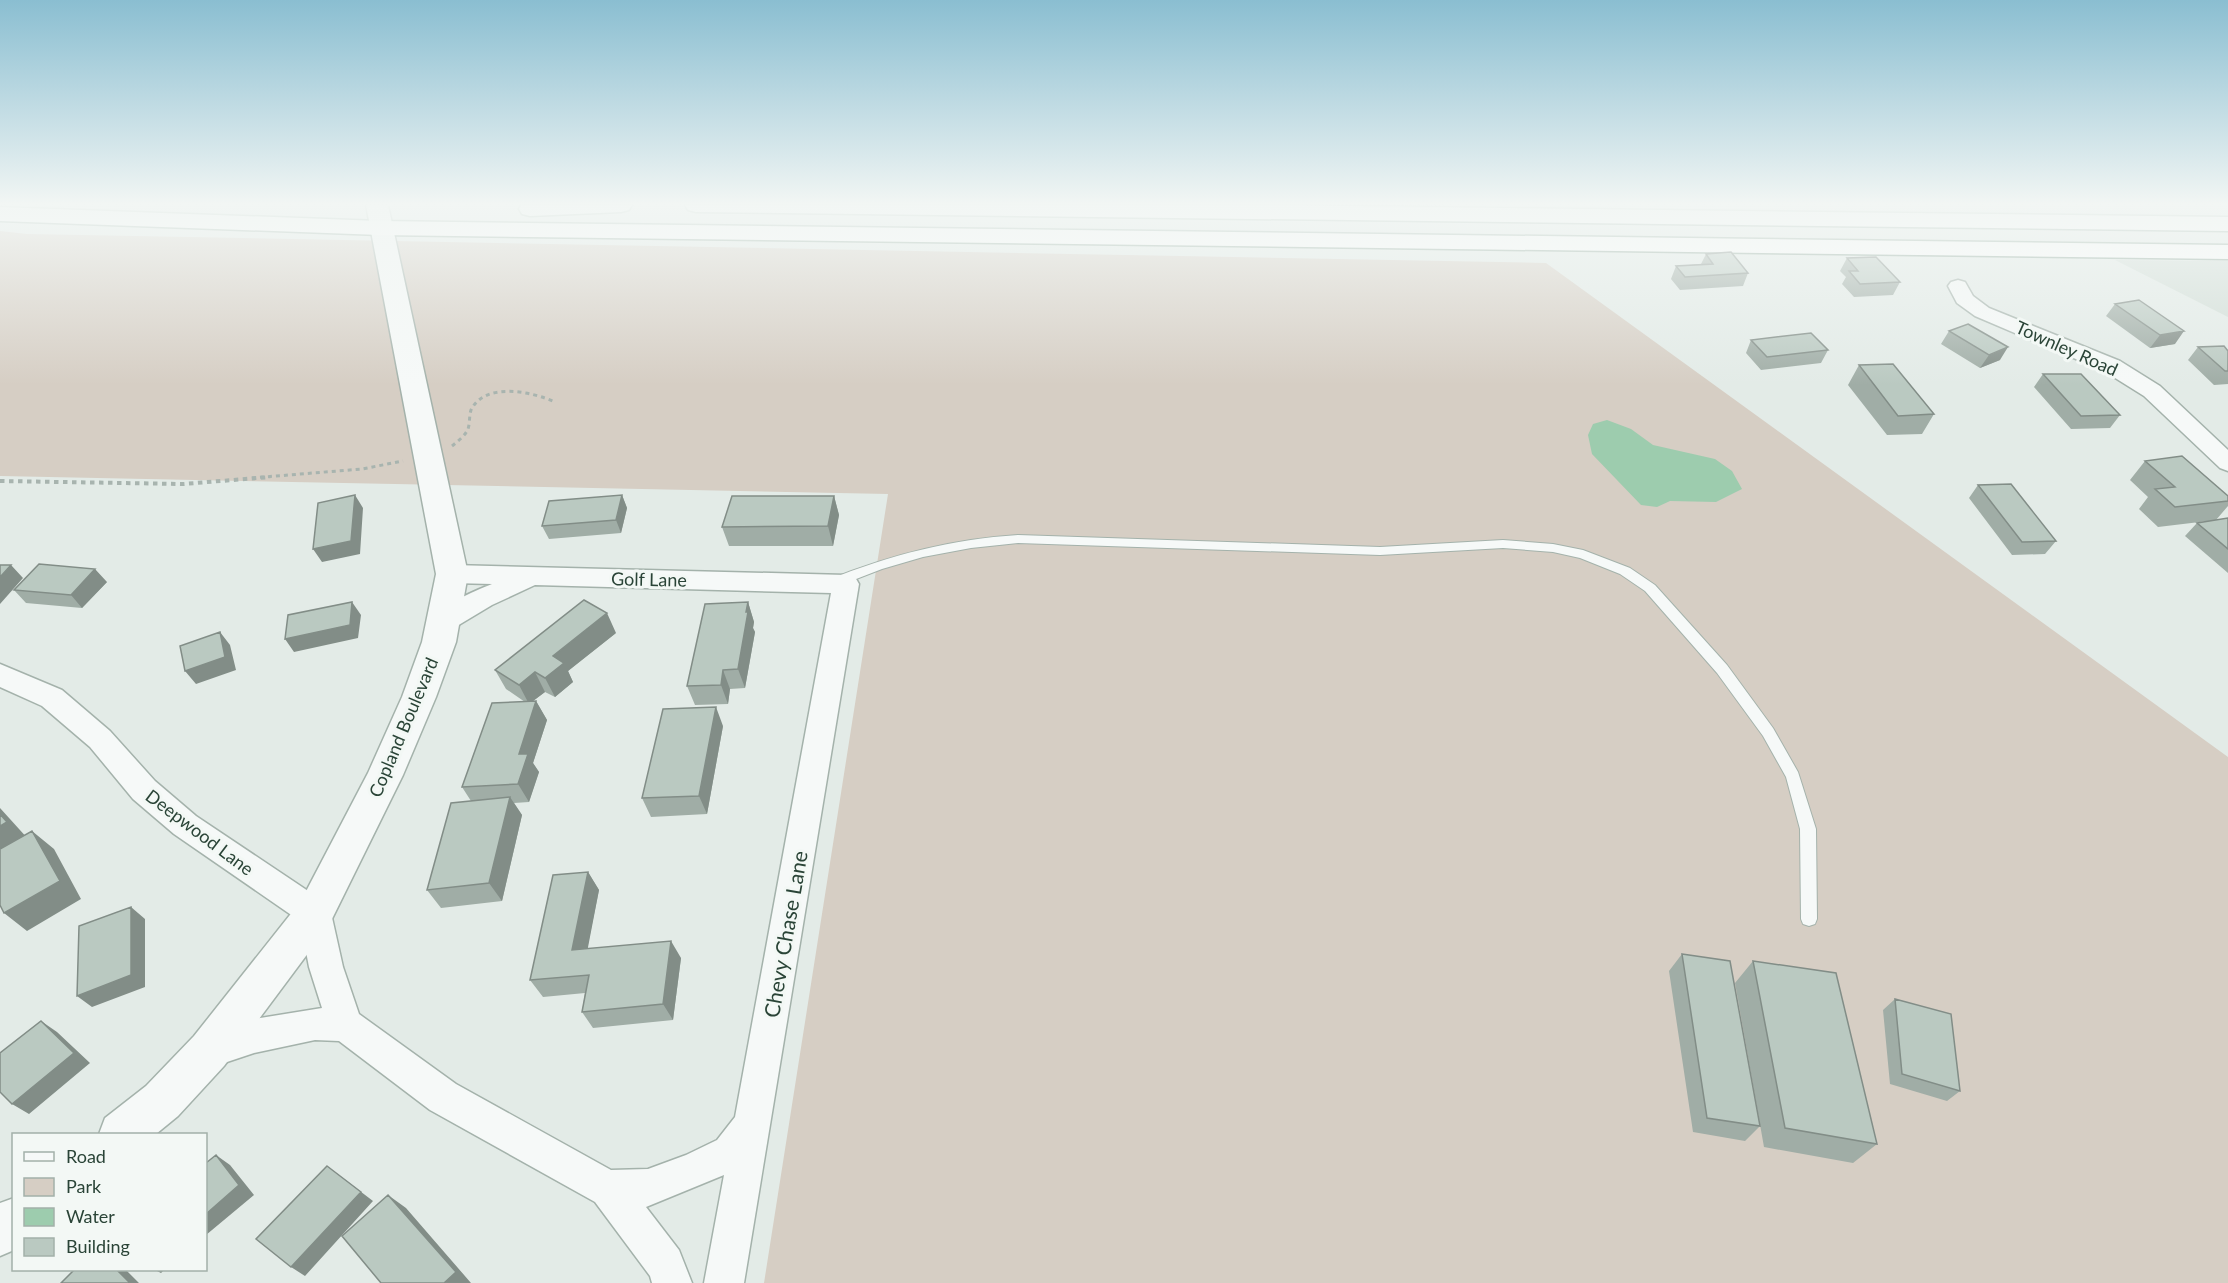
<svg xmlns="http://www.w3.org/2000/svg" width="2228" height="1283" viewBox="0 0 2228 1283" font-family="Lato,sans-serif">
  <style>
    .built { fill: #d1ddd6 }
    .green { fill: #d6cec4 }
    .water { fill: #9dccae }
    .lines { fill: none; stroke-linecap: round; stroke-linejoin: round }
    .service-casing { stroke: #a4b2ab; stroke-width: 2 }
    .minor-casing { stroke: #a4b2ab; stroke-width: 3 }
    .tertiary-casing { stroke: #a4b2ab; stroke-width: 3 }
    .trunk-casing { stroke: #8aa395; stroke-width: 3 }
    .path-far1 { stroke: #a8b4af; stroke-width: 3; stroke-dasharray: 4 4; stroke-linecap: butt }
    .path { stroke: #a8b4af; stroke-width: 4; stroke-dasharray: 4.5 4.5; stroke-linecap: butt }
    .service { fill: #f6f9f8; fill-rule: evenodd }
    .minor { fill: #f6f9f8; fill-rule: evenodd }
    .tertiary { fill: #f6f9f8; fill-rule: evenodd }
    .trunk { fill: #fff; fill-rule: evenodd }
    .wall { fill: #a0ada6 }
    .shaded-wall { fill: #828d87 }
    .building { fill: #bac9c1; stroke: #828d87; stroke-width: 1.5 }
    .labels { text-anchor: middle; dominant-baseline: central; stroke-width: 6; stroke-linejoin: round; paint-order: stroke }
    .street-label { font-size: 18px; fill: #2a4437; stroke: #f3f8f5 }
    .near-street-label { font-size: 21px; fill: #2a4437; stroke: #f3f8f5 }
  </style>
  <rect width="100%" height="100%" fill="#e3ebe7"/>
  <path class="built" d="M2115 260 2228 261V317Z"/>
  <path class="green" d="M0 231 27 234 1546 263 2228 757V1283H764L888 494 0 476Z"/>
  <path class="water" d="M1607 420 1631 429 1653 445 1715 459 1732 471 1742 489 1716 502 1670 501 1657 507 1641 505 1592 454 1588 435 1593 424Z"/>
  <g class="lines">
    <g class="service-casing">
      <path id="service" d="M1018 535 1380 547 1503 540 1553 544 1583 550 1630 568 1655 585 1727 665 1773 728 1798 772 1816 829 1817 919 1815 924 1809 926 1803 924 1801 919 1800 829 1786 777 1763 736 1717 673 1645 591 1620 574 1580 558 1553 552 1503 548 1380 555 1018 543 971 548 923 557 882 569 833 588 827 583 828 580C890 555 952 539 1018 535Z"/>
    </g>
    <g class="minor-casing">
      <path id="minor" d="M1958 280 1965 282 1973 296 1989 308 2120 361 2160 386 2228 450V471L2220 468 2144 396 2104 371 1975 316 1957 303 1948 286 1951 282Z
        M452 565 846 575 855 577 859 584 744 1283H704L724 1175 646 1207 679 1250 692 1283H652L650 1276 595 1202 430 1110 339 1041 315 1040 254 1053 209 1068 197 1063 191 1051 197 1039 254 1019 322 1008 309 967 300 921 174 834 133 799 90 747 42 706 0 687V664L62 690 110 731 155 781 196 816 326 903 331 913 343 967 359 1014 456 1084 611 1170 648 1169 686 1155 717 1140 735 1117 831 593 535 585 492 605 452 629 443 632 434 629 430 622C439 606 474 591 492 584L452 583 443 580 439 574 443 568Z"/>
    </g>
    <g class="tertiary-casing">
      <path id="tertiary" d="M366 205H388L468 574 456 642 436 697 403 775 329 925 224 1066 178 1116 156 1134H99L105 1118 146 1086 194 1036 301 901 368 773 402 697 422 642 436 574Z
        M14 1198V1250L0 1256V1203Z"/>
    </g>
    <g class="trunk-casing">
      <path id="trunk" d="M521 205H632L629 210 621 212 530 216 522 214 519 209Z
        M685 205H1267L2228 217V231L696 212 688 210Z
        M0 207 380 221 2228 245V259L380 235 0 221Z"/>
    </g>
    <path class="path-far1" d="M452 446C458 441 465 436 468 429 470 423 469 416 471 410 485 381 533 392 555 402
      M252 478 362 469 403 461"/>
    <path class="path" d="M0 481 183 484 270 477"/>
    <use href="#service" class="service"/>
    <use href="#minor" class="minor"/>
    <use href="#tertiary" class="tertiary"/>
    <use href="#trunk" class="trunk"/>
  </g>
  <path class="wall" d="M1706 254 1748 273 1743 286 1680 290 1671 279 1676 266 1701 264Z
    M1847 258 1900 282 1893 295 1854 297 1842 284 1846 277 1840 271Z
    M2115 304 2175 344 2150 348 2106 316Z
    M1949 331 2000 360 1980 368 1941 344Z
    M1751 340 1828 350 1821 363 1761 370 1746 353Z
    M2198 347 2228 351V384L2214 385 2188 360Z
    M1859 365 1934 414 1922 434 1887 435 1848 385Z
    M2043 374 2120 415 2110 428 2071 429 2034 387Z
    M2145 461 2228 496V506L2216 520 2228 518V573L2185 536 2197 523 2208 521 2158 527 2139 509 2148 497 2130 480Z
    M1978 485 2056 541 2045 554 2012 555 1969 498Z
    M622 495 627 508 621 533 549 539 542 526Z
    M834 496 839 515 833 546H729L722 527Z
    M107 582 82 608 26 603 14 590Z
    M748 602 754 622 753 628 755 632 745 688 730 689 728 704 695 705 687 686Z
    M616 633 568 671 573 682 555 697 545 692 533 701H536L547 720 533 763 539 772 529 802 514 803 522 815 502 901 441 908 427 890 471 801 462 787 525 702 506 689 495 670Z
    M723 726 707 814 651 817 642 798Z
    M588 872 599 890 587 949 681 958 673 1020 593 1028 582 1012 585 993 543 997 530 980Z
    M1682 954 1760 1126 1745 1141 1693 1132 1669 971Z
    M1753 961 1877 1144 1853 1163 1764 1147 1735 983Z
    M1895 999 1960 1091 1947 1101 1890 1084 1883 1010Z"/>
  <path class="shaded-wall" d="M2184 331 2175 344 2150 348 2160 335Z
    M2008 347 2000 360 1980 368 1989 355Z
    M355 495 363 508 360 554 322 562 313 549Z
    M622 495 627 508 621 533 616 520Z
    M834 496 839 515 833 546 828 526Z
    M11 565 23 578 0 604V577Z
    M95 569 107 582 82 608 71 595Z
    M352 602 361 615 358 638 294 652 285 639Z
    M748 602 754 622 753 628 755 632 745 688 738 669Z
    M607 613 616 633 568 671 573 682 555 697 545 678 553 656Z
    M220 632 230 645 236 670 196 684 185 671Z
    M723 670 730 689 728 704 721 685Z
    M535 672 545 692 529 704 519 685Z
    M536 701 547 720 533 763 539 772 529 802 518 784 519 754Z
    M716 707 723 726 707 814 699 796Z
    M510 797 522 815 502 901 489 883Z
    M0 808 29 840 0 859Z
    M32 831 54 849 81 899 27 931 4 913Z
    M588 872 599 890 584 968 572 950Z
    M131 907 145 919V987L92 1007 77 996Z
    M671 941 681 958 673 1020 663 1004Z
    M41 1021 57 1032 90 1063 29 1114 12 1104Z
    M216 1155 230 1165 254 1195 206 1235V1214Z
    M327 1166 373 1201 305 1276 291 1267Z
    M388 1195 406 1208 471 1283H444Z
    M116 1269H125L139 1283H130Z
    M153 1269H165L161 1273Z"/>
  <path class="building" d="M1731 252 1748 273 1685 277 1676 266 1713 264 1706 254Z
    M1876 257 1900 282 1860 284 1849 271H1858L1847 258Z
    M2139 300 2184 331 2160 335 2115 304Z
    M1968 324 2008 347 1989 355 1949 331Z
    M1811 333 1828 350 1767 357 1751 340Z
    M2224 346 2228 351V371H2225L2198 347Z
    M1893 364 1934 414 1898 416 1859 365Z
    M2043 374H2081L2120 415 2081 416Z
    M2182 456 2228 496V501L2175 507 2155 489 2175 487 2145 461Z
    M2011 484 2056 541 2022 542 1978 485Z
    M355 495 351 541 313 549 318 503Z
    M622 495 616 520 542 526 549 501Z
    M732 496H834L828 526 722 527Z
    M2228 518V549L2197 523Z
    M39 564 95 569 71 595 14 590Z
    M0 565H11L0 577Z
    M584 600 607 613 553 656 564 663 545 678 535 672 519 685 495 670Z
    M352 602 350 625 285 639 288 615Z
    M748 602 746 612H748L738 669 723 670 721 685 687 686 705 604Z
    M220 632 225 657 185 671 180 646Z
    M536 701 519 754H528L518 784 462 787 492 703Z
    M716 707 699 796 642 798 663 709Z
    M510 797 489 883 427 890 451 803Z
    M0 814 7 822 0 826Z
    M32 831 60 881 4 913 0 905V849Z
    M588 872 572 950 671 941 663 1004 582 1012 589 975 530 980 553 875Z
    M131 907V975L77 996 79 926Z
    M1682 954 1730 961 1760 1126 1707 1118Z
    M1753 961 1836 973 1877 1144 1785 1128Z
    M1895 999 1951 1014 1960 1091 1902 1074Z
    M41 1021 74 1053 12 1104 0 1092V1053Z
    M216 1155 239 1185 206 1214V1163Z
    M327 1166 361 1192 291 1267 256 1239Z
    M388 1195 456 1272 444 1283H381L342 1236Z
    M75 1269H116L130 1283H61Z"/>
  <linearGradient id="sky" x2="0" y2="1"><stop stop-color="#8abed1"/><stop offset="0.53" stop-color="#f2f6f4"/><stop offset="1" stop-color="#f2f6f4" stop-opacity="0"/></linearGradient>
  <rect width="2228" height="385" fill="url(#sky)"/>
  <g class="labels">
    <g class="street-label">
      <text transform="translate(2067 348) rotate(24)">Townley Road</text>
      <text transform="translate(649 579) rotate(1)">Golf Lane</text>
      <text transform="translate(403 727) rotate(-67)">Copland Boulevard</text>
      <text transform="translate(200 832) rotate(37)">Deepwood Lane</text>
    </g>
    <g class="near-street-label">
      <text transform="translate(785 934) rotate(-80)">Chevy Chase Lane</text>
    </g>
  </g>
  <rect x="12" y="1133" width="195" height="138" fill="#f3f8f5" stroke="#a3b0a9" stroke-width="1.5"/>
  <rect x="24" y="1152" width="30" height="9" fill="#f6f9f8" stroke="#a3b0a9" stroke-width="1.5"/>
  <text x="66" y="1163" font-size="18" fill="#2a4437">Road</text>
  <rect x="24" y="1178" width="30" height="18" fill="#d6cec4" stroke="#a3b0a9" stroke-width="1.5"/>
  <text x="66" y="1193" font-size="18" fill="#2a4437">Park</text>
  <rect x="24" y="1208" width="30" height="18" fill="#9dccae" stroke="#a3b0a9" stroke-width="1.5"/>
  <text x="66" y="1223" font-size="18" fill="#2a4437">Water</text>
  <rect x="24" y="1238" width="30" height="18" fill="#bac9c1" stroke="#a3b0a9" stroke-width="1.5"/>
  <text x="66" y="1253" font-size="18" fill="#2a4437">Building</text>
</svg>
